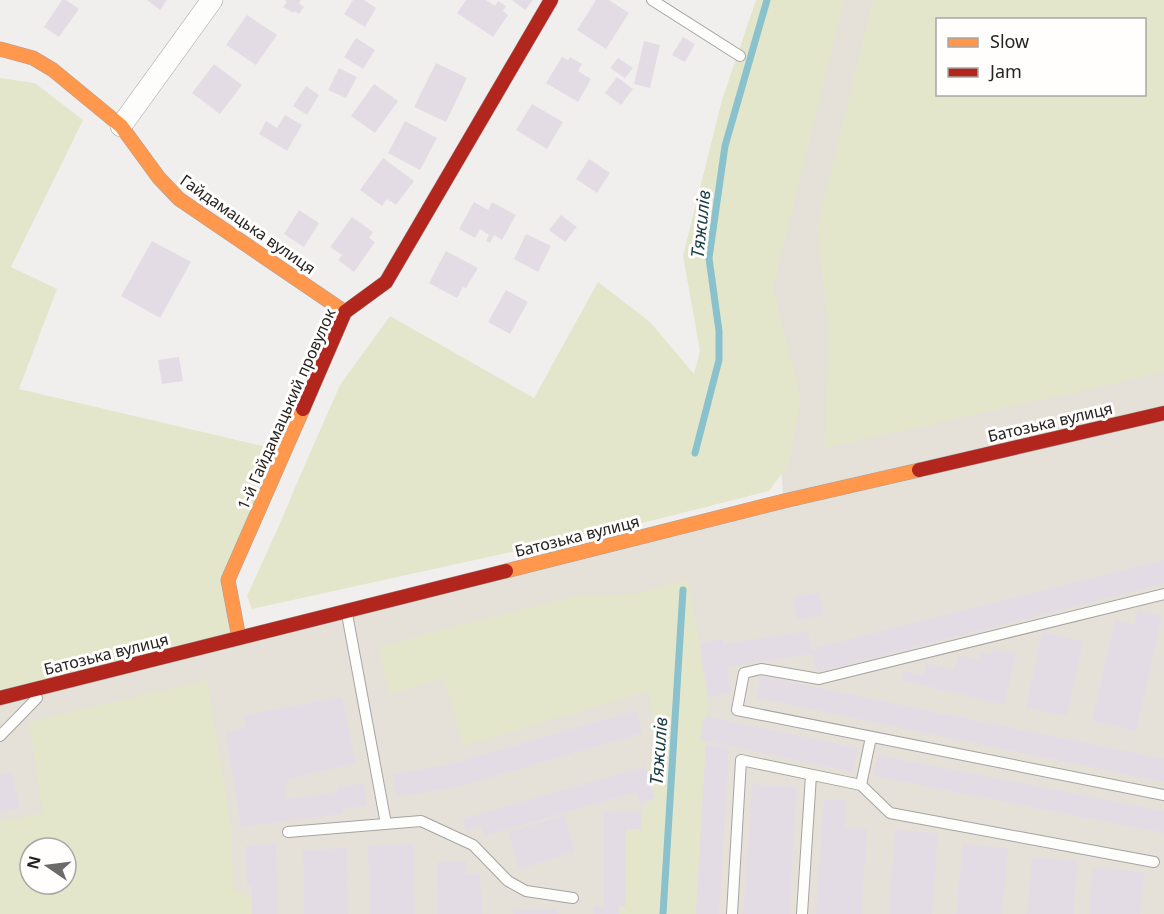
<svg xmlns="http://www.w3.org/2000/svg" width="1164" height="914" viewBox="0 0 1164 914" font-family="'Noto Sans',sans-serif">
  <style>
    .built { fill: #e5e1d9; fill-rule: evenodd }
    .green { fill: #e3e6cb; fill-rule: evenodd }
    .lines { fill: none; stroke-linecap: round; stroke-linejoin: round }
    .stream { stroke: #89c2cc; stroke-width: 7 }
    .building { fill: #e4dce5 }
    .lane-casing { stroke: #a6a4a2; stroke-width: 12 }
    .street-casing { stroke: #a6a4a2; stroke-width: 22 }
    .slow-casing { stroke: #a6a4a2; stroke-width: 15 }
    .jam-casing { stroke: #a6a4a2; stroke-width: 15 }
    .lane { stroke: #fdfdfc; stroke-width: 10 }
    .street { stroke: #fdfdfc; stroke-width: 21 }
    .slow { stroke: #ff974d; stroke-width: 14 }
    .jam { stroke: #b3261e; stroke-width: 14 }
    .labels { text-anchor: middle; dominant-baseline: central; stroke-width: 6; stroke-linejoin: round; paint-order: stroke }
    .street-label { font-size: 16px; fill: #252423; stroke: #fffefc }
    .water-label { font-size: 18px; font-style: italic; fill: #173e45; stroke: #fffefc }
  </style>
  <rect width="100%" height="100%" fill="#f1efed"/>
  <path class="built" d="M835 0H1164V914H0V698L783 499 772 276ZM938 20H1144V94H938ZM30 848H66V884H30Z"/>
  <path class="green" d="M756 0H844L773 288 801 398 789 464 769 491 638 524 252 609 247 596 278 528 303 469 340 385 390 316 534 398 598 282 650 322 694 374 700 351 683 256 722 100Z
    M873 0H1164V372L825 448 828 325 817 228ZM938 20H1144V94H938Z
    M0 78 35 83 83 120 11 267 57 289 19 389 284 451 228 580 239 638 0 697Z
    M688 580 708 697 696 914H619V906H626V829H641V811L655 798 646 766 662 760 648 691 463 746 444 678 390 694 378 648 437 631 576 596 635 594Z
    M207 680 231 826 233 888 253 900 252 914H0V822L43 813 29 722ZM30 848H66V884H30Z"/>
  <g class="lines">
    <path class="stream" d="M695 453 719 360V331L709 258 725 146 767 0
      M663 914 683 590"/>
  </g>
  <path class="building" d="M62 0H66L79 9 59 37 44 27Z
    M147 0H167L160 10Z
    M285 0H301L299 3 304 7 299 14 295 11 293 13 283 7 287 2Z
    M353 0H364L376 8 365 27 344 14Z
    M466 0H486L495 6 498 1 506 6 503 11 508 15 493 37 457 13Z
    M512 0H533L525 10Z
    M596 0H609L629 13 606 49 577 30Z
    M247 15 277 35 256 65 226 45Z
    M683 37 695 44 685 62 672 55Z
    M356 38 375 50 363 69 344 57Z
    M644 41 660 45 650 88 634 84Z
    M562 57 568 60 570 57 582 64 578 71 591 79 578 102 546 83Z
    M618 58 633 68 625 78 610 68Z
    M436 63 467 78 446 122 414 107Z
    M214 64 242 85 220 114 192 93Z
    M339 68 357 77 346 98 328 90Z
    M617 77 633 89 621 105 605 93Z
    M374 84 398 101 375 133 351 116Z
    M306 86 319 95 307 115 293 106Z
    M532 104 563 122 547 149 516 130Z
    M285 115 302 125 287 151 259 134 266 121 277 128Z
    M405 121 437 138 420 170 388 153Z
    M383 158 414 181 396 205 387 199 382 206 360 190Z
    M589 159 610 173 597 193 576 179Z
    M474 202 488 210 492 202 516 215 502 240 494 235 490 243 486 241 489 235 480 229 475 238 459 229Z
    M299 210 319 223 304 247 284 234Z
    M561 215 577 227 565 242 549 230Z
    M352 217 373 232 369 238 375 242 354 272 338 260 342 255 330 247Z
    M526 234 551 246 538 272 514 259Z
    M152 241 191 262 160 318 121 296Z
    M446 251 478 268 466 288 463 287 457 298 429 283Z
    M506 290 528 302 510 334 488 322Z
    M179 357 183 381 162 384 158 360Z
    M1164 560V584L817 672 812 654 727 667 731 693 708 697 700 643 723 639V644L808 631 811 649Z
    M819 592 823 615 797 620 793 597Z
    M1138 610 1162 616 1136 731 1092 721 1115 620 1134 625Z
    M1042 632 1083 641 1067 716 1026 708Z
    M993 648 1016 654 1004 705 902 680 904 671 923 675 926 663 954 670 958 655 978 659 980 652 991 655Z
    M761 676 1164 759V782L756 698Z
    M342 697 356 763 287 780 286 799 338 792V787L364 783 367 806 342 809 343 814 241 827 226 732 246 727 243 715Z
    M637 710 642 733 454 788 396 797 392 774 451 764Z
    M705 716 858 748 852 772 700 740Z
    M706 745 729 747 719 914H696Z
    M877 755 1164 811V833L873 776Z
    M646 766 655 798 639 803 636 792 484 836 481 826 466 831 462 819Z
    M11 772 20 807 0 813V775Z
    M752 784 797 787 789 914H743Z
    M824 799 847 801 845 827 867 829 861 914H816Z
    M641 811V829H626V906H619V914H593V906H604V812Z
    M564 815 575 852 519 869 508 832Z
    M895 830 938 833 932 914H889Z
    M276 844 278 914H252V886H247L246 845Z
    M413 844 415 914H370L368 845Z
    M963 844 1008 848 1002 914H956Z
    M347 848 348 914H304L303 850Z
    M1032 857 1078 861 1073 914H1027Z
    M466 861V874H480L482 914H438L437 862Z
    M1093 867 1144 872 1140 914H1089Z
    M513 909H557V914H513Z"/>
  <g class="lines">
    <g class="lane-casing">
      <path id="lane" d="M652 0 740 56
        M1164 594 819 679 761 669 744 673 737 710 1164 795
        M347 614 386 824
        M0 736 37 698
        M861 785 871 737
        M288 832 421 821 473 845 508 881 526 891 573 898
        M732 914 741 760 861 785 890 813 1154 862
        M802 914 811 775"/>
    </g>
    <g class="street-casing">
      <path id="street" d="M121 126 212 0"/>
    </g>
    <g class="slow-casing">
      <path id="slow" d="M0 49 33 58 53 70 121 126 159 178 179 199 345 312
        M506 571 784 501 919 470
        M239 638 228 580 303 409"/>
    </g>
    <g class="jam-casing">
      <path id="jam" d="M303 409 345 312 386 282 551 0
        M919 470 1164 413
        M0 698 506 571"/>
    </g>
    <use href="#lane" class="lane"/>
    <use href="#street" class="street"/>
    <use href="#slow" class="slow"/>
    <use href="#jam" class="jam"/>
  </g>
  <g class="labels">
    <g class="street-label">
      <text transform="translate(248 224) rotate(35)">Гайдамацька вулиця</text>
      <text transform="translate(286 409) rotate(-66)">1-й Гайдамацький провулок</text>
      <text transform="translate(1050 422) rotate(-13)">Батозька вулиця</text>
      <text transform="translate(577 536) rotate(-14)">Батозька вулиця</text>
      <text transform="translate(106 654) rotate(-14)">Батозька вулиця</text>
    </g>
    <g class="water-label">
      <text transform="translate(700 224) rotate(-84)">Тяжилів</text>
      <text transform="translate(658 751) rotate(-86)">Тяжилів</text>
    </g>
  </g>
  <rect x="936" y="18" width="210" height="78" fill="#fffefc" stroke="#a8a7a5" stroke-width="1.5"/>
  <rect x="948" y="38" width="30" height="9" fill="#ff974d" stroke="#a8a7a5" stroke-width="1.5"/>
  <text x="990" y="48" font-size="18" fill="#252423">Slow</text>
  <rect x="948" y="68" width="30" height="9" fill="#b3261e" stroke="#a8a7a5" stroke-width="1.5"/>
  <text x="990" y="78" font-size="18" fill="#252423">Jam</text>
  <g transform="translate(48 866) rotate(284)"><circle r="28" fill="#fffefc" stroke="#a8a7a5" stroke-width="1.5"/>
  <path d="M0-4.5L10 22L0 15L-10 22Z" fill="#6c6b6a"/>
  <text y="-9" font-size="16" font-weight="bold" text-anchor="middle" fill="#252423">N</text>
  </g>
</svg>
